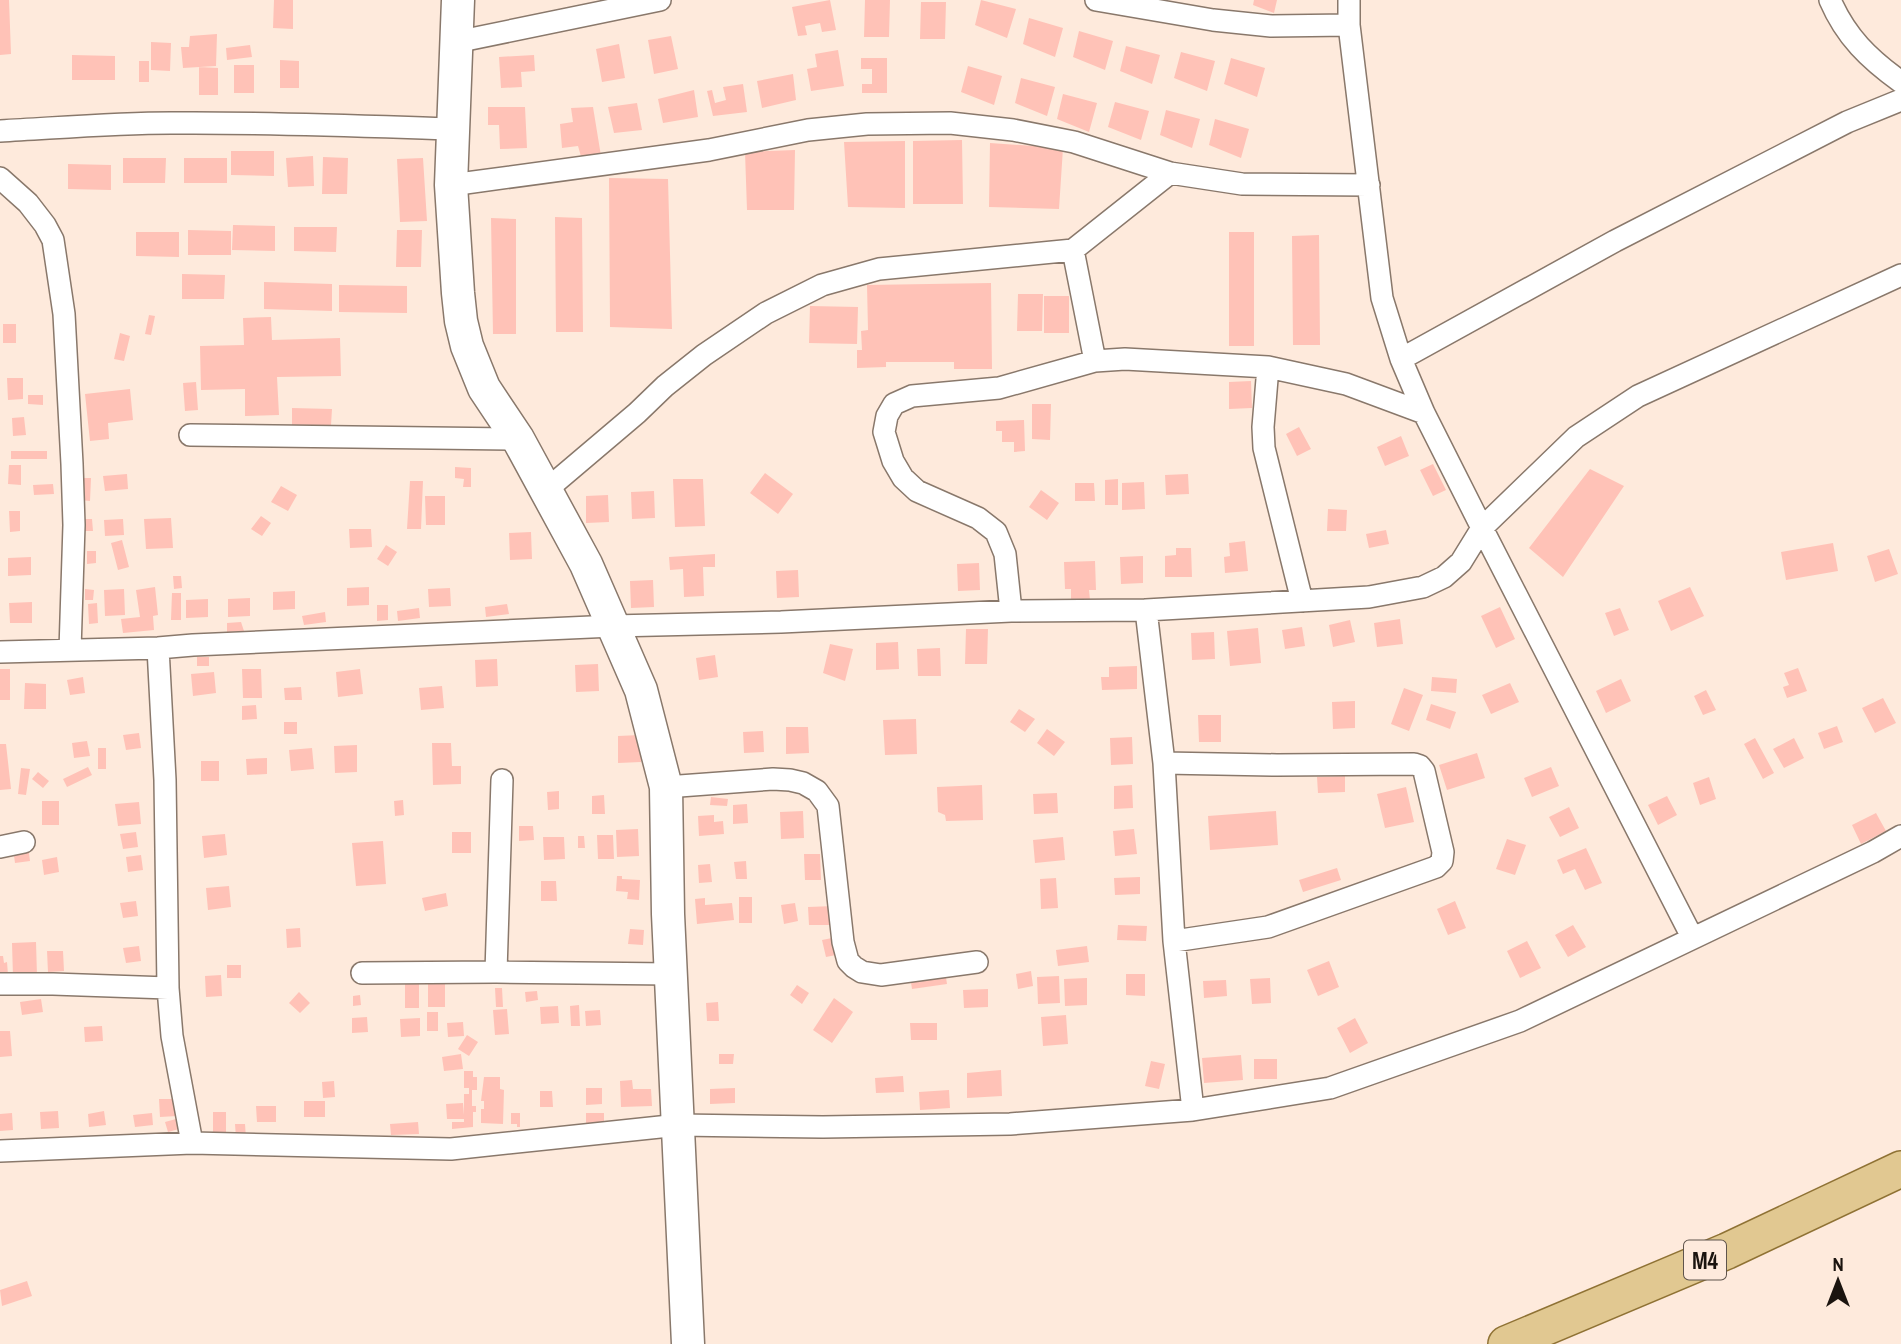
<svg xmlns="http://www.w3.org/2000/svg" width="1901" height="1344" viewBox="0 0 1901 1344" font-family="'Archivo Narrow',sans-serif">
  <style>
    .building { fill: #ffc2b7 }
    .lines { fill: none; stroke-linecap: round; stroke-linejoin: round }
    .street-casing { stroke: #89786b; stroke-width: 24 }
    .secondary-casing { stroke: #89786b; stroke-width: 35 }
    .primary-casing { stroke: #8f7234; stroke-width: 38 }
    .street { stroke: #fff; stroke-width: 21 }
    .secondary { stroke: #fff; stroke-width: 32 }
    .primary { stroke: #e1c891; stroke-width: 35 }
    .labels { text-anchor: middle; dominant-baseline: central; stroke-width: 5; stroke-linejoin: round; paint-order: stroke }
    .shield { fill: #feeadc; stroke: #5f544c; stroke-width: 2 }
    .shield-label { font-size: 23px; font-weight: bold; fill: #1b140f }
  </style>
  <rect width="100%" height="100%" fill="#feeadc"/>
  <path class="building" d="M0 0H9L11 54 0 55Z
    M274 0H293V29L273 28Z
    M830 0 836 30 822 32 820 23 805 26 807 35 798 36 792 7Z
    M865 0H890L889 37H864Z
    M981 0 1016 9 1007 38 975 25Z
    M1254 0H1277L1274 13 1253 5Z
    M921 2H946L945 39H920Z
    M1029 18 1063 28 1055 57 1023 44Z
    M1079 31 1113 41 1105 70 1073 57Z
    M217 34 216 66 183 68 181 47H189L190 36Z
    M671 36 678 69 654 74 648 40Z
    M151 42 171 43 170 71 151 70Z
    M619 44 625 78 602 82 596 49Z
    M250 45 252 57 227 60 226 48Z
    M1126 46 1160 55 1152 84 1120 71Z
    M838 50 844 86 811 91 807 69 817 67 815 54Z
    M1181 52 1215 61 1207 91 1174 78Z
    M72 55 115 56V80H72Z
    M534 55 535 71 521 72 522 87 501 88 499 57Z
    M861 58H887V93H862V84H872V69H861Z
    M1231 58 1265 68 1257 97 1224 84Z
    M280 60 299 61V88H280Z
    M139 61H149V82H139Z
    M234 65H254V93H234Z
    M968 66 1002 76 994 105 961 92Z
    M199 67 218 68V95H199Z
    M793 74 796 100 762 108 757 81Z
    M1021 78 1055 87 1047 116 1015 103Z
    M743 84 747 112 713 116 707 91 712 90 715 103 726 100 723 87Z
    M694 90 698 117 663 123 658 99Z
    M1063 94 1097 103 1089 132 1057 119Z
    M1115 102 1149 111 1141 140 1108 127Z
    M637 103 642 130 614 133 608 107Z
    M488 107H525L527 148 500 149 499 125H488Z
    M593 107 601 156 582 160 578 146 562 148 560 124 573 122 571 108Z
    M1166 110 1200 119 1192 148 1160 135Z
    M1215 119 1249 129 1241 158 1209 145Z
    M962 140 963 204H913V141Z
    M905 141V208L848 207 844 142Z
    M990 143 1063 148 1059 209 989 207Z
    M795 150 794 210H747L745 152Z
    M231 151H274V176L231 175Z
    M313 156 314 186 288 187 286 158Z
    M323 157 348 158 347 194H322Z
    M123 158H166L165 183H123Z
    M184 158H227V183H184Z
    M423 158 427 221 400 222 397 159Z
    M68 164 111 165V190L68 189Z
    M609 178 668 179 672 329 610 327Z
    M555 217 582 218 583 332H556Z
    M491 218 516 219V334H493Z
    M233 225 275 226V251L232 250Z
    M294 227H337L336 252 294 251Z
    M188 230 231 231V255H188Z
    M397 230H422L421 267H396Z
    M136 232H179V257L136 256Z
    M1229 232H1254V346H1229Z
    M1319 235 1320 345H1293L1292 236Z
    M182 274 225 275 224 299H182Z
    M264 282 332 284V311L264 309Z
    M991 283 992 369H954V362H886V367L857 368V350H862L861 331 868 330 867 285Z
    M339 285 407 286V313L339 312Z
    M1018 294H1043L1042 331H1017Z
    M1044 296H1069V333H1044Z
    M810 306 858 307 857 344 809 343Z
    M149 315 155 316 151 335 145 334Z
    M271 317 272 340 340 338 341 376 277 377 279 415 245 416V389L201 390 200 346 244 345 243 318Z
    M3 324H16V343H3Z
    M120 333 130 336 124 361 114 359Z
    M7 378H23V399L8 400Z
    M1251 381 1252 408 1229 409V382Z
    M196 382 198 410 185 411 183 383Z
    M130 389 133 420 108 423 109 439 90 441 85 394Z
    M28 395H43V405L28 404Z
    M1032 404H1051L1050 440 1032 439Z
    M292 408 332 409 331 425H292Z
    M24 417 26 435 13 436 12 418Z
    M1024 420 1025 451 1014 452V442H1002V431H996V421Z
    M1299 427 1311 449 1297 456 1286 434Z
    M1401 436 1409 456 1385 466 1377 447Z
    M11 451H47V459H11Z
    M1433 464 1446 490 1433 496 1420 470Z
    M9 465H21V485L8 484Z
    M455 467 471 468V487H463L464 479 455 478Z
    M1590 469 1624 486 1563 577 1529 548Z
    M765 473 793 494 778 514 750 493Z
    M127 474 128 489 105 491 103 476Z
    M1188 474 1189 494 1166 495 1165 475Z
    M82 478H91L90 501 81 500Z
    M673 479H703L705 526 675 527Z
    M1118 479V505H1105V480Z
    M410 481H423L421 529H407Z
    M1144 482 1145 509 1122 510V483Z
    M1075 483H1094L1095 501H1075Z
    M53 484 54 494 34 495 33 485Z
    M281 486 297 495 288 511 271 502Z
    M1041 490 1059 503 1047 520 1029 507Z
    M654 491 655 518 632 519 631 492Z
    M608 495 609 522 586 523V496Z
    M425 496H445V525H426Z
    M1328 509 1347 510 1346 531H1327Z
    M9 511H20V531L10 532Z
    M261 516 271 523 262 536 251 529Z
    M171 518 173 548 146 549 144 519Z
    M84 519H92L93 531H85Z
    M123 519 124 535 105 536 104 520Z
    M349 529H371L372 547 350 548Z
    M1386 530 1389 544 1369 548 1366 534Z
    M531 532 532 559 510 560 509 533Z
    M122 540 129 567 118 570 111 543Z
    M1245 541 1248 571 1225 573 1224 557 1230 556 1229 543Z
    M1833 543 1838 571 1786 580 1781 552Z
    M386 545 397 552 388 566 377 559Z
    M1176 548H1191L1192 577H1165V556L1176 555Z
    M1889 549 1898 574 1875 582 1867 556Z
    M87 551H96V563L87 564Z
    M715 554V567H703L704 596 684 597 683 569 670 570 669 557Z
    M1143 556V583L1121 584 1120 557Z
    M31 557V575L8 576V558Z
    M1095 561 1096 590H1089L1090 600 1071 601V589H1065L1064 562Z
    M979 563 980 590 958 591 957 564Z
    M798 570 799 597 777 598 776 571Z
    M173 576H181L182 588 174 589Z
    M653 580 654 607 631 608 630 581Z
    M155 587 158 615 153 616 154 630 123 633 121 619 140 617 136 590Z
    M369 587V605L347 606V588Z
    M1690 587 1704 616 1671 631 1658 601Z
    M450 588 451 606 429 607 428 589Z
    M85 589 94 590 93 600H85Z
    M124 589 125 615 105 616 104 590Z
    M295 591V609L273 610V592Z
    M172 593H181V620H171Z
    M250 598V616L228 617V599Z
    M208 599V617L186 618V600Z
    M32 602V623H10L9 603Z
    M97 603 98 623 89 624 88 604Z
    M507 604 509 614 486 617 485 607Z
    M377 605H388V620L377 621Z
    M1500 607 1515 639 1496 648 1481 616Z
    M419 608 420 618 398 621 397 611Z
    M1620 608 1629 630 1614 636 1605 613Z
    M325 612 326 622 304 625 302 616Z
    M1400 619 1403 644 1377 647 1374 623Z
    M1350 620 1355 642 1333 647 1329 625Z
    M241 622 244 631 227 632V623Z
    M1302 627 1305 646 1285 649 1282 630Z
    M1258 628 1261 663 1230 666 1227 631Z
    M966 629H988L987 664H965Z
    M1214 632 1215 659 1192 660 1191 633Z
    M898 642 899 669 876 670V643Z
    M830 644 853 649 845 681 823 673Z
    M940 648 941 676H918L917 649Z
    M715 655 718 677 699 680 696 658Z
    M197 657H209V666H197Z
    M497 659 498 686 476 687 475 660Z
    M598 664 599 691 576 692 575 665Z
    M1137 666V689L1102 690 1101 677H1109V667Z
    M1798 668 1807 691 1787 698 1783 687 1789 685 1784 673Z
    M0 669H10V700H0Z
    M242 669H261L262 698H243Z
    M360 669 363 694 338 697 336 672Z
    M214 672 216 693 193 696 191 674Z
    M83 677 85 693 70 695 67 680Z
    M1432 677 1457 679 1456 693 1431 691Z
    M1621 679 1631 701 1606 713 1596 691Z
    M25 683 46 684V709H24Z
    M1510 683 1519 702 1491 714 1482 695Z
    M442 686 444 708 421 710 419 688Z
    M301 687 302 700H285L284 688Z
    M1404 688 1423 695 1409 731 1391 724Z
    M1706 690 1716 710 1703 715 1694 696Z
    M1883 698 1896 723 1875 733 1862 708Z
    M1355 701V728L1333 729 1332 702Z
    M1431 704 1456 712 1450 729 1426 720Z
    M256 705 257 719 242 720V706Z
    M1019 709 1035 719 1025 732 1010 722Z
    M1198 715H1221V742H1199Z
    M916 719 917 754 885 755 883 720Z
    M284 722H297V734H284Z
    M1837 726 1843 742 1824 749 1818 733Z
    M786 727H808L809 753 786 754Z
    M1047 729 1065 742 1054 756 1037 743Z
    M763 731 764 752 744 753 743 732Z
    M139 733 141 748 126 750 123 735Z
    M640 735 641 762 618 763V736Z
    M1132 737 1133 764 1111 765 1110 738Z
    M1755 738 1774 773 1763 779 1744 744Z
    M1794 738 1804 758 1784 768 1773 749Z
    M87 741 90 756 74 758 72 743Z
    M432 743H451L452 766H461V784L433 785Z
    M0 744H6L11 789 0 790Z
    M357 745V772L335 773 334 746Z
    M98 748H106V769H98Z
    M312 748 314 769 291 771 289 750Z
    M1477 753 1485 778 1447 790 1439 765Z
    M267 758V774L247 775 246 759Z
    M201 761H219V781H201Z
    M88 767 92 775 67 787 63 779Z
    M1551 767 1559 786 1532 797 1524 778Z
    M21 768 30 769 26 795 18 794Z
    M38 772 49 781 43 788 32 779Z
    M1345 776V792L1318 793 1317 777Z
    M1709 777 1716 799 1700 805 1693 783Z
    M982 785 983 820 946 821 945 815 938 812 937 787Z
    M1132 785 1133 808 1114 809V786Z
    M1406 787 1414 822 1385 828 1377 794Z
    M559 791V809L548 810 547 792Z
    M1057 793 1058 813 1034 814 1033 794Z
    M604 795 605 814H592V796Z
    M1667 796 1677 815 1658 825 1648 805Z
    M711 797 728 799 727 806 710 805Z
    M403 800 404 815 395 816 394 801Z
    M42 801H59V825H42Z
    M139 802 141 824 118 826 115 804Z
    M747 804 748 823 733 824V805Z
    M1569 807 1579 828 1560 837 1549 817Z
    M803 811 804 838 781 839 780 812Z
    M1276 811 1278 845 1210 850 1208 816Z
    M1876 813 1886 831 1861 844 1852 825Z
    M714 815V822L723 821 724 834 699 836 698 816Z
    M519 826H533L534 840 519 841Z
    M638 829 639 856 617 857 616 830Z
    M1134 829 1137 854 1115 856 1113 831Z
    M136 832 138 847 123 849 120 834Z
    M452 832H471V853H452Z
    M225 834 227 855 204 858 202 836Z
    M597 835H613L614 859H598Z
    M578 836H584L585 848H578Z
    M543 837H564L565 859 544 860Z
    M1063 837 1065 860 1035 863 1033 840Z
    M1507 839 1526 845 1515 875 1496 869Z
    M383 841 386 884 356 886 352 843Z
    M28 846 30 861 15 863 13 848Z
    M1586 848 1602 883 1585 890 1575 869 1563 874 1557 860Z
    M804 854H820L821 880H805Z
    M141 855 143 870 128 872 126 857Z
    M57 857 59 872 44 875 42 860Z
    M746 861 747 879H736L734 862Z
    M710 864 712 882 699 883 698 865Z
    M1337 868 1341 880 1303 892 1299 880Z
    M617 876H622V879L640 880 639 900 627 899 628 892 616 891Z
    M1140 877V894L1115 895 1114 878Z
    M1056 878 1058 908 1041 909 1040 879Z
    M541 881H556L557 901H541Z
    M229 886 231 907 208 910 206 888Z
    M446 893 448 906 425 911 422 898Z
    M739 897H752V923H739Z
    M705 898V905L732 903 734 920 697 924 695 899Z
    M136 901 138 916 123 918 120 903Z
    M1455 901 1466 928 1448 935 1437 909Z
    M795 903 798 921 784 924 781 905Z
    M834 906V925H809L808 907Z
    M1118 925 1147 926 1146 941 1117 940Z
    M1573 925 1586 947 1568 957 1555 935Z
    M300 928 301 947 287 948 286 929Z
    M630 929 644 930 643 945 628 944Z
    M837 937 841 954 826 957 822 940Z
    M1527 941 1541 968 1520 978 1507 951Z
    M36 942 37 976 13 977 12 943Z
    M139 946 141 961 126 963 123 948Z
    M1087 946 1089 962 1058 966 1056 950Z
    M47 951H63L64 971 48 972Z
    M0 956H3L4 963 7 962 8 975 0 976Z
    M1329 961 1339 987 1318 996 1307 970Z
    M227 965H241V978H227Z
    M945 971 947 984 912 989 910 976Z
    M1031 971 1033 986 1018 989 1016 974Z
    M1126 974H1145V996L1126 995Z
    M221 975 222 996 206 997 205 976Z
    M1059 976 1060 1003 1038 1004 1037 977Z
    M1087 978V1005L1065 1006 1064 979Z
    M1270 978 1271 1003 1252 1004 1250 979Z
    M1226 980 1227 996 1204 998 1203 981Z
    M405 982H419V1008H405Z
    M428 982H445V1007H428Z
    M797 985 809 993 802 1004 790 995Z
    M495 988H502L503 1007H496Z
    M988 989V1007L964 1008 963 990Z
    M537 991 538 1000 526 1002 525 992Z
    M299 992 310 1003 300 1013 289 1003Z
    M360 995 361 1005 353 1006V996Z
    M834 998 853 1012 832 1043 813 1030Z
    M41 999 43 1012 22 1015 20 1002Z
    M718 1002 719 1021H707L706 1003Z
    M579 1005 580 1026H571L570 1006Z
    M558 1006 559 1023 541 1024 540 1007Z
    M507 1009 509 1034 495 1035 493 1010Z
    M600 1010 601 1025 586 1026 585 1011Z
    M427 1012H438V1031H427Z
    M1066 1015 1068 1044 1043 1046 1041 1017Z
    M367 1017 368 1032 352 1033V1018Z
    M420 1018V1036L401 1037 400 1019Z
    M1355 1018 1368 1043 1350 1053 1337 1028Z
    M463 1022 464 1036 448 1037 447 1023Z
    M910 1023H937V1040H911Z
    M102 1026 103 1041 85 1042 84 1027Z
    M0 1031H10L12 1056 0 1057Z
    M467 1035 478 1042 469 1056 458 1049Z
    M461 1054 463 1069 444 1071 442 1057Z
    M719 1054H734L733 1064H719Z
    M1241 1055 1243 1080 1204 1083 1202 1058Z
    M1254 1059H1277V1079H1254Z
    M1151 1061 1165 1064 1159 1089 1145 1086Z
    M1001 1070 1002 1096 967 1098V1073Z
    M464 1071H473V1077H477V1090H472V1106H476V1112H473V1127L452 1129V1122H464V1119H447L446 1104 463 1103 464 1115V1094H469V1088H464Z
    M903 1076 904 1092 876 1093 875 1078Z
    M484 1077H500V1089L504 1090 503 1124 481 1123V1109H484V1101H481Z
    M632 1080 633 1089H651L652 1106 621 1107 620 1081Z
    M334 1081 335 1097 323 1098 322 1082Z
    M586 1088H602V1104L586 1105Z
    M735 1088V1103L710 1104V1089Z
    M949 1090 950 1108 920 1110 919 1092Z
    M540 1091H552L553 1107H540Z
    M159 1099H176L177 1116 160 1117Z
    M304 1101H325V1117H304Z
    M256 1106H276V1122H257Z
    M58 1111 59 1128 41 1129 40 1112Z
    M104 1111 106 1125 89 1127 88 1114Z
    M213 1112H226V1133H213Z
    M12 1113 13 1130 0 1131V1114Z
    M152 1113 153 1125 135 1127 133 1115Z
    M511 1113H520V1127H517V1124H511Z
    M586 1113H604V1124H586Z
    M176 1119 179 1129 168 1132 165 1122Z
    M418 1122 419 1134 391 1135 390 1124Z
    M235 1124H245L246 1138H236Z
    M27 1281 32 1296 2 1306 0 1290Z"/>
  <g class="lines">
    <g class="street-casing">
      <path id="street" d="M1096 0 1213 20 1271 26 1349 25
        M1349 0V25L1382 298 1401 359 1424 413 1482 528 1692 937
        M1830 0C1846 37 1869 59 1901 82
        M456 42 660 0
        M0 131C57 128 114 123 171 123 265 122 360 126 454 129
        M0 178 28 203 45 225 53 240 64 314 72 464 74 525 70 650
        M451 185 709 150 808 130 867 124 950 123 1013 130 1074 142 1170 173 1242 184 1369 185
        M1073 250 1095 361
        M1401 359 1615 241 1847 122 1901 100
        M1268 367 1263 427 1264 448 1302 601
        M190 435 518 439
        M545 491 637 413 665 386 704 355 766 313 822 285 879 269 1073 250 1170 173
        M1011 611 1005 554 996 532 978 518 917 491 903 478 893 461 884 432 887 416 894 404 912 396 999 388 1095 361 1125 359 1268 367 1346 384 1424 413
        M158 648 165 780 168 988 172 1036 192 1143
        M0 652 158 648 193 645 613 626 781 622 1011 611 1146 610 1369 597 1423 587 1444 577 1461 562 1482 528 1576 437 1638 396 1901 275
        M1164 763 1277 765 1414 764 1420 766 1424 771 1443 852 1442 861 1436 867 1268 927 1174 941
        M666 787 773 779 790 780 803 783 817 791 828 806 843 942 848 961 854 967 862 972 881 975 977 962
        M0 847 24 842
        M496 972 502 780
        M362 973 496 972 671 974
        M0 984H53L168 988
        M1193 1110 1330 1088 1520 1021 1873 852 1901 836
        M0 1151 192 1143 451 1149 679 1125 823 1127 1010 1124 1193 1110 1174 941 1164 763 1146 610"/>
    </g>
    <g class="secondary-casing">
      <path id="secondary" d="M458 0 451 185 458 293 461 321 467 346 484 388 518 439 586 564 641 690 666 787 668 914 688 1344"/>
    </g>
    <g class="primary-casing">
      <path id="primary" d="M1506 1344 1727 1251 1901 1169"/>
    </g>
    <use href="#street" class="street"/>
    <use href="#secondary" class="secondary"/>
    <use href="#primary" class="primary"/>
  </g>
  <g class="labels">
    <rect class="shield" x="1684" y="1240.5" width="42" height="39" rx="5"/>
    <g class="shield-label">
      <text x="1705" y="1260">M4</text>
    </g>
  </g>
  <g transform="translate(1838 1281)" stroke="#feeadc" stroke-width="5" paint-order="stroke">
  <path d="M0-5L12 26L0 18L-12 26Z" fill="#1b140f"/>
  <text y="-10" font-size="19" font-weight="bold" text-anchor="middle" fill="#1b140f">N</text>
  </g>
</svg>
